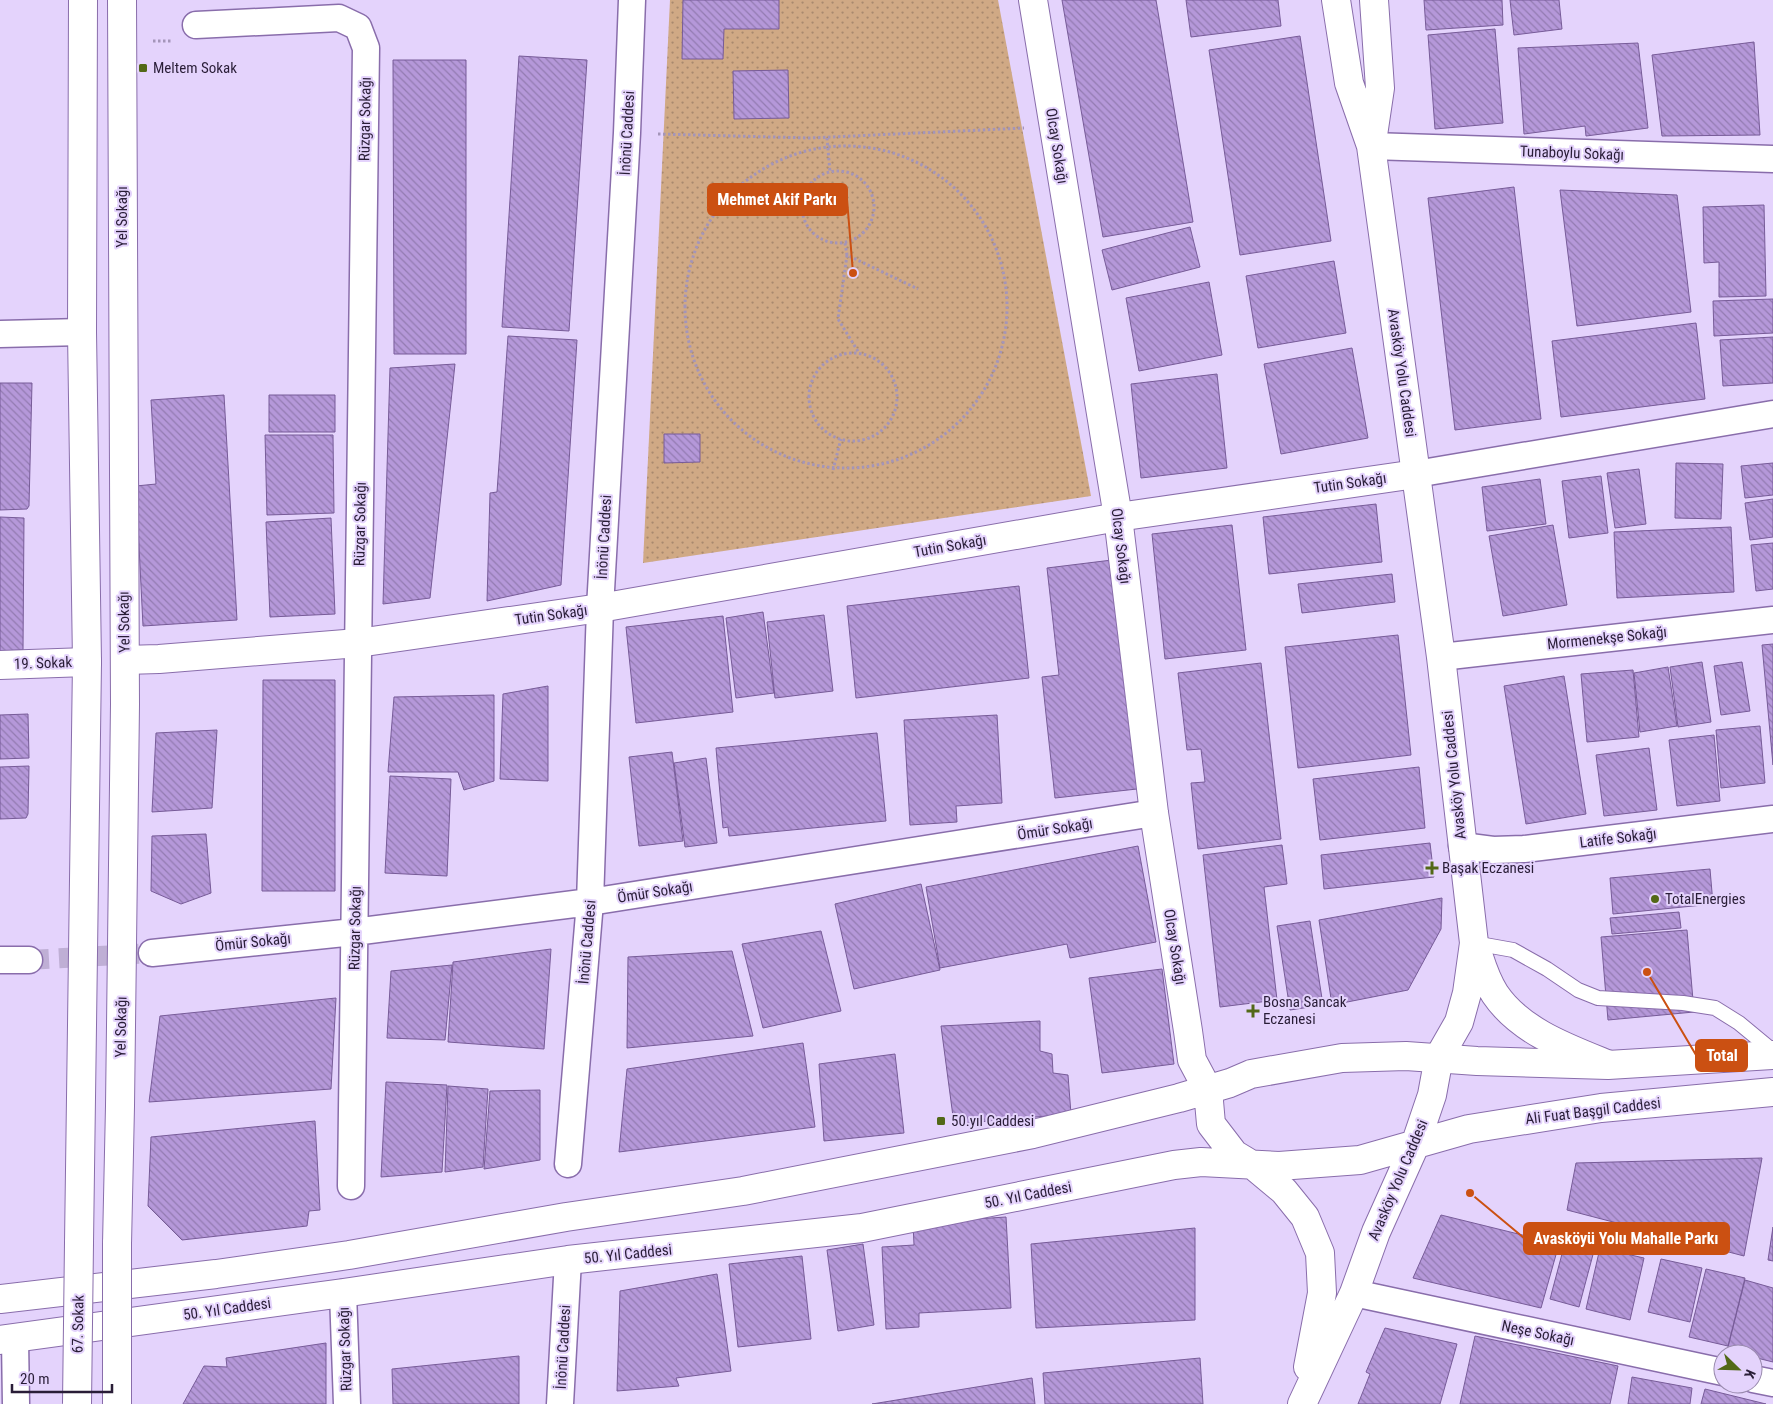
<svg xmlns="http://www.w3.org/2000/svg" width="1773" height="1404" viewBox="0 0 1773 1404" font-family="'Roboto Condensed',sans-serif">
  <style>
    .park { fill: url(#park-dots) }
    .building { fill: url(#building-back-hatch); stroke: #775b98 }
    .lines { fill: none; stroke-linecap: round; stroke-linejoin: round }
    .pedestrian-tunnel { stroke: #bfafd5; stroke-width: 20; stroke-dasharray: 20 10; stroke-linecap: butt }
    .service-casing { stroke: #896dab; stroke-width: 16 }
    .minor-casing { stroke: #896dab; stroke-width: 29 }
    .tertiary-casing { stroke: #896dab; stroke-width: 30 }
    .secondary-casing { stroke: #896dab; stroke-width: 30 }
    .primary-casing { stroke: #896dab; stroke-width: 30 }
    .path { stroke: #a495b9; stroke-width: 3; stroke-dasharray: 2.5 2.5; stroke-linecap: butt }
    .service { stroke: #fff; stroke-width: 14 }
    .minor { stroke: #fff; stroke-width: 26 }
    .tertiary { stroke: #fff; stroke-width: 28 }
    .secondary { stroke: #fff; stroke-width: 28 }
    .primary { stroke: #fff; stroke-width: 28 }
    .primary-bridge-casing { stroke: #896dab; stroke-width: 30; stroke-linecap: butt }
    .primary-bridge { stroke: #fff; stroke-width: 28 }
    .poi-dot { fill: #526817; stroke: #e4d3fc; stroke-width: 2 }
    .labels { text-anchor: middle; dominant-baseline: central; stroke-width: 4; stroke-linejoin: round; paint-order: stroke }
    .poi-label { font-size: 15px; fill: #291d37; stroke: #e4d3fc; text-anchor: start }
    .street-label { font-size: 15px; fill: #291d37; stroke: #e4d3fc }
    .leader { fill: none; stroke: #cb5012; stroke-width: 2 }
    .callout-dot { fill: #cb5012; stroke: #e4d3fc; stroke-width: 2 }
    .callout { fill: #cb5012; stroke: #cb5012; stroke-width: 2 }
    .callout-label { font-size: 16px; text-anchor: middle; font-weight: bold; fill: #fff }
  </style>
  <defs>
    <pattern id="park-dots" width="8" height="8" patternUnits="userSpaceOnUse" patternTransform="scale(1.25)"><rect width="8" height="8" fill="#d0a985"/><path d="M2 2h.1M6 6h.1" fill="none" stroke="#a9896e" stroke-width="1.8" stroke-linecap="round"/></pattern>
    <pattern id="building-back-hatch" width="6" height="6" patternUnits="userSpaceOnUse" patternTransform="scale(1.25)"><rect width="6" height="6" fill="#b598d9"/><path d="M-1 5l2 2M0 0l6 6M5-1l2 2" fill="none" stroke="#937bb1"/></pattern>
  </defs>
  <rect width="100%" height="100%" fill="#e4d3fc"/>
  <path class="park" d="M670 0H998L1091 496 643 563Z"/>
  <path class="building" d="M683 0H779V29H724L723 59H682Z
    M1062 0H1156L1193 222 1103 237Z
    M1186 0H1278L1281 26 1191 37Z
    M1424 0H1502L1503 25 1426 30Z
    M1510 0H1559L1562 29 1514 35Z
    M1495 29 1503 123 1435 129 1428 35Z
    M1300 36 1331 241 1240 255 1209 50Z
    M1754 42 1760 135 1662 136 1652 55Z
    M1638 43 1648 128 1586 136 1585 126 1524 134 1518 48Z
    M519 56 587 60 569 331 502 327Z
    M393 60H466V354H394Z
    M788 70 789 118 734 119 733 71Z
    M1514 187 1541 419 1455 430 1428 198Z
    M1560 190 1677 195 1691 312 1577 326Z
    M1764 205 1766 296 1719 297V262L1704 263 1703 207Z
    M1190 227 1200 267 1112 290 1102 250Z
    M1334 261 1346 333 1258 348 1246 276Z
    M1209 282 1222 355 1139 371 1126 298Z
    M1773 299V333L1714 336 1713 301Z
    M1696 323 1705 399 1561 417 1552 341Z
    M508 336 577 340 561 585 487 601 490 493 497 492Z
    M1773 337V383L1723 386 1720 340Z
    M1352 348 1368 438 1281 454 1264 364Z
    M455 364 430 598 383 604 390 368Z
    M1217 374 1227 468 1141 478 1131 384Z
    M0 383H32L29 506 27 509 0 510Z
    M224 395 237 620 143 626 136 486 156 484 151 400Z
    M269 395H335V432H269Z
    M664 434H700V462L664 463Z
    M265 435H333L334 513 267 515Z
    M1676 463 1723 464 1721 519 1675 518Z
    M1773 463V495L1745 498 1741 466Z
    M1639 469 1646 524 1615 528 1607 473Z
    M1601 476 1608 533 1569 538 1562 481Z
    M1540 479 1546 524 1487 531 1482 487Z
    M1773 499V537L1750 540 1745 503Z
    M1376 504 1382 562 1269 574 1263 517Z
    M0 517 24 518 23 650 0 651Z
    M331 518 335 614 270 617 266 522Z
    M1232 525 1246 650 1165 659 1152 534Z
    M1553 525 1567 605 1503 616 1489 536Z
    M1731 527 1734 592 1617 598 1614 532Z
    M1773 543V589L1756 591 1751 545Z
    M1112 560 1137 789 1055 798 1042 677 1059 675 1047 568Z
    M1392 574 1395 602 1302 613 1298 584Z
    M1019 586 1029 678 856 698 847 606Z
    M763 612 774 693 736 698 726 618Z
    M824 615 833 691 775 698 767 622Z
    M723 616 733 712 636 723 626 627Z
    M1398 635 1411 755 1298 768 1285 647Z
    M1773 644V765L1762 645Z
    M1702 662 1711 722 1678 727 1670 667Z
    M1742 662 1750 711 1721 715 1714 666Z
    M1261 663 1281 839 1198 849 1191 783 1205 782 1201 749 1187 750 1178 673Z
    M1668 667 1677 726 1640 732 1634 673Z
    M1633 670 1639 737 1587 742 1581 674Z
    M1564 676 1586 814 1526 824 1504 686Z
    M263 680H335V891H262Z
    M548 686V781L500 779 503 694Z
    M494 695V781L464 790 458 772H388L394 697Z
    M28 714 29 758 0 759V715Z
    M997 715 1002 803 956 806 957 822 910 825 904 720Z
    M1760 726 1765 783 1721 788 1716 730Z
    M217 730 212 808 152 812 156 733Z
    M877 733 886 821 729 836 728 827 723 828 716 748Z
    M1714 735 1720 801 1677 806 1669 740Z
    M1649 748 1657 810 1604 816 1596 755Z
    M672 752 683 841 639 846 629 757Z
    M706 758 717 843 685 847 674 763Z
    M29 766 28 814 26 818 0 819V767Z
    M1419 767 1425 828 1320 840 1313 779Z
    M390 776 451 779 447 876 385 873Z
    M206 834 211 893 181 904 151 891 152 836Z
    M1430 843 1434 877 1324 889 1321 855Z
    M1282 845 1287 884 1264 887 1277 1000 1220 1007 1203 855Z
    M1138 846 1156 942 1070 958 1067 944 940 968 926 887Z
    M1710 869 1713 904 1613 914 1610 878Z
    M921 884 940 970 854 989 835 904Z
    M1442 898 1441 929 1408 990 1332 1005 1319 920Z
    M1679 912 1681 928 1612 934 1610 918Z
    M1310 921 1323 1005 1290 1010 1277 926Z
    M1687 930 1694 1012 1608 1020 1601 937Z
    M821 931 841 1011 763 1028 742 944Z
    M551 949 544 1049 448 1042 453 962Z
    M732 951 753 1036 627 1048 628 957Z
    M452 965 445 1040 387 1038 391 971Z
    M1162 969 1174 1064 1102 1073 1089 978Z
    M336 998 331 1089 149 1102 160 1016Z
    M1040 1021V1051L1052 1054 1053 1073 1068 1075 1071 1114 954 1124 941 1026Z
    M803 1043 815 1127 619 1152 627 1069Z
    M895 1054 904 1133 824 1141 819 1064Z
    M386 1082 447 1085 442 1172 381 1177Z
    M448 1086 488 1089 483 1167 445 1172Z
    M540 1090V1160L484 1169 490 1091Z
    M315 1121 320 1210 309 1211 307 1226 182 1240 148 1206 151 1137Z
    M1762 1158 1744 1256 1567 1210 1576 1163Z
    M1441 1215 1559 1244 1541 1308 1413 1278Z
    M1006 1217 1011 1308 919 1313V1327L886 1329 882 1247 914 1245 913 1223Z
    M1773 1227V1261L1768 1260Z
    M1195 1228V1320L1036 1328 1031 1244Z
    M1566 1239 1595 1247 1579 1307 1550 1299Z
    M863 1244 874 1325 838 1331 827 1250Z
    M1600 1248 1644 1258 1630 1320 1586 1309Z
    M802 1256 811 1339 738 1347 729 1264Z
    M1661 1259 1702 1268 1690 1322 1648 1312Z
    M1706 1269 1745 1278 1728 1346 1689 1337Z
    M717 1274 731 1371 676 1378 679 1386 617 1391 620 1291Z
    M1745 1280 1773 1288V1362L1753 1357V1354H1740L1727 1351Z
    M1385 1328 1457 1344 1440 1404H1358L1370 1374 1366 1372Z
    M1475 1336 1618 1366 1610 1404H1460Z
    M326 1343V1404H183L204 1366 227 1367 226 1358Z
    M519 1356V1404H393L392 1369Z
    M1200 1358 1203 1404H1045L1043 1373Z
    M1632 1377 1692 1388 1690 1404H1628Z
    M1032 1378 1035 1404H872Z
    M1705 1389 1766 1404H1701Z"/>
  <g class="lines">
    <path class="pedestrian-tunnel" d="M29 960 152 953"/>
    <g class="service-casing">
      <path id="service" d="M1474 943 1513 950 1547 969 1578 990 1598 998 1683 1003 1715 1008 1739 1023 1773 1051"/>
    </g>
    <g class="minor-casing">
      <path id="minor" d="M196 25 339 18 358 27 366 48 351 1186
        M1371 146 1773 159
        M0 334 82 332
        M1416 474 1773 414
        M1441 657 1773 620
        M1462 846 1493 850 1524 849 1773 819
        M152 953 354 932 590 902 1154 813
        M0 960H29
        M568 1164 590 902 600 608 627 133 632 0
        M343 1293 347 1404
        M1354 1293 1723 1372
        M15 1339 16 1404
        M1753 1379 1773 1383
        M560 1404 568 1260"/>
    </g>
    <g class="tertiary-casing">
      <path id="tertiary" d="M1033 0 1118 517 1154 813 1188 1031 1192 1060 1208 1090
        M1336 0 1349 83 1371 146 1441 657 1474 943 1467 993 1459 1022 1439 1057
        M1372 142 1380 88 1374 0
        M1476 948C1481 963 1485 979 1495 994 1520 1031 1567 1048 1607 1064"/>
    </g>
    <g class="secondary-casing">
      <path id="secondary" d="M125 660 159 659 358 643 600 608 1118 517 1416 474
        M0 665 87 662"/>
    </g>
    <g class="primary-casing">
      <path id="primary" d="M1208 1090 1211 1124 1234 1154 1254 1166 1284 1191 1305 1217 1320 1253 1322 1293 1308 1367
        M79 1243 87 662 82 332 83 0
        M117 1244 120 1106 125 704 122 0
        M0 1299 216 1274 349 1255 566 1217 743 1191 1033 1134 1179 1098 1230 1083 1251 1074 1342 1058 1406 1056 1477 1061 1608 1065 1773 1055
        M0 1340 343 1293 568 1260 862 1228 1174 1165 1201 1162 1279 1166 1360 1160 1469 1129 1601 1108 1773 1092
        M1302 1404 1354 1293 1376 1232 1415 1145 1432 1095 1439 1057"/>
    </g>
    <path class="path" d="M153 41H172
      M658 134 810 138 1024 128
      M827 138 830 172
      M685 307a161 161 0 1 1 322 0a161 161 0 1 1-322 0Z
      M802 207a36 36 0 1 1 72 0a36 36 0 1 1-72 0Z
      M845 243 847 255 918 289
      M847 255 838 319 859 353
      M809 397a44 44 0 1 1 88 0a44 44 0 1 1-88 0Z
      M833 470 841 439"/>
    <use href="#service" class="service"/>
    <use href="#minor" class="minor"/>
    <use href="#tertiary" class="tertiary"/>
    <use href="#secondary" class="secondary"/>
    <use href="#primary" class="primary"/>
    <g class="primary-bridge-casing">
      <path id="primary-bridge" d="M117 1244V1404
        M77 1404 79 1243"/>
    </g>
    <use href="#primary-bridge" class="primary-bridge"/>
  </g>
  <g class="poi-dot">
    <rect x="138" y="63" width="10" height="10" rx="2.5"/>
    <path d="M1429.5 860.5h5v5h5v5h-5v5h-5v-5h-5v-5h5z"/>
    <circle cx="1655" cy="899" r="5"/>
    <path d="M1250.5 1003.5h5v5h5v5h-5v5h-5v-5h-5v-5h5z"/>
    <rect x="936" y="1116" width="10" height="10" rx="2.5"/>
  </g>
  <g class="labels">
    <g class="poi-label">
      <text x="153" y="68">Meltem Sokak</text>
      <text x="1442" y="868">Başak Eczanesi</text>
      <text x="1665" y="899">TotalEnergies</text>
      <text x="1263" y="1002">Bosna Sancak<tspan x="1263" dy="17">Eczanesi</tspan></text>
      <text x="951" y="1121">50.yıl Caddesi</text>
    </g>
    <g class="street-label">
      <text transform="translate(365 119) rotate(-89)">Rüzgar Sokağı</text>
      <text transform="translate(627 133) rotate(-87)">İnönü Caddesi</text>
      <text transform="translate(1057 146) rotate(81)">Olcay Sokağı</text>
      <text transform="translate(1572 153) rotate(2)">Tunaboylu Sokağı</text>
      <text transform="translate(122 217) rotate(-90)">Yel Sokağı</text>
      <text transform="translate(1402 373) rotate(82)">Avasköy Yolu Caddesi</text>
      <text transform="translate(1350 483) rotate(-8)">Tutin Sokağı</text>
      <text transform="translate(360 524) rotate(-89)">Rüzgar Sokağı</text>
      <text transform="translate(604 537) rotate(-87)">İnönü Caddesi</text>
      <text transform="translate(950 546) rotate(-10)">Tutin Sokağı</text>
      <text transform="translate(1121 546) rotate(83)">Olcay Sokağı</text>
      <text transform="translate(551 615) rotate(-8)">Tutin Sokağı</text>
      <text transform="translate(124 622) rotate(-91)">Yel Sokağı</text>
      <text transform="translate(1607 638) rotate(-6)">Mormenekşe Sokağı</text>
      <text transform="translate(43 663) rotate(-2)">19. Sokak</text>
      <text transform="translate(1454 775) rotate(-96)">Avasköy Yolu Caddesi</text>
      <text transform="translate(1055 829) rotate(-9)">Ömür Sokağı</text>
      <text transform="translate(1618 838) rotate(-7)">Latife Sokağı</text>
      <text transform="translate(655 892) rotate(-9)">Ömür Sokağı</text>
      <text transform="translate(355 928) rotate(-89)">Rüzgar Sokağı</text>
      <text transform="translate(253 942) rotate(-6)">Ömür Sokağı</text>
      <text transform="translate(587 942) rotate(-85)">İnönü Caddesi</text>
      <text transform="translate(1175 947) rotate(81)">Olcay Sokağı</text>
      <text transform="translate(121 1027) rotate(-89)">Yel Sokağı</text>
      <text transform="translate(1593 1111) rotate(-7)">Ali Fuat Başgil Caddesi</text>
      <text transform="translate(1398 1180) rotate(-67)">Avasköy Yolu Caddesi</text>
      <text transform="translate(1028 1195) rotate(-11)">50. Yıl Caddesi</text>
      <text transform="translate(628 1254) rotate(-6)">50. Yıl Caddesi</text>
      <text transform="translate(227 1309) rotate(-8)">50. Yıl Caddesi</text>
      <text transform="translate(78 1324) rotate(-89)">67. Sokak</text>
      <text transform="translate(1538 1333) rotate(12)">Neşe Sokağı</text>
      <text transform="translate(563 1347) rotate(-87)">İnönü Caddesi</text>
      <text transform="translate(345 1349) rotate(-92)">Rüzgar Sokağı</text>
    </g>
  </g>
  <path class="leader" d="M853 273L847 199M1647 972L1696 1055M1470 1193L1524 1238"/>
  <g class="callout-dot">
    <circle cx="853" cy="273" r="5"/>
    <circle cx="1647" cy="972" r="5"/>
    <circle cx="1470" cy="1193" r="5"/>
  </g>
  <g class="callout">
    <rect x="708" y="184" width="139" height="31" rx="5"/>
    <rect x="1696" y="1040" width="51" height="31" rx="5"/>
    <rect x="1524" y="1223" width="205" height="31" rx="5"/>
  </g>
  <g class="callout-label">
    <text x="777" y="205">Mehmet Akif Parkı</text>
    <text x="1722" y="1061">Total</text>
    <text x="1626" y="1244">Avasköyü Yolu Mahalle Parkı</text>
  </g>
  <g transform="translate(1738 1369) rotate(113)"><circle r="24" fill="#e4d3fc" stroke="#998aad"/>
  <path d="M0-4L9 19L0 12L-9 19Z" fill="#526817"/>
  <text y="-8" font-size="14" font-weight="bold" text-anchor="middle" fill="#291d37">K</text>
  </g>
  <path d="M12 1384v8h100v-8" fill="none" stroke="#291d37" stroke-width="2.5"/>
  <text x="20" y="1384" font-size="15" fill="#291d37" stroke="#e4d3fc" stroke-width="4" paint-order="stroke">20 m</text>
</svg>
